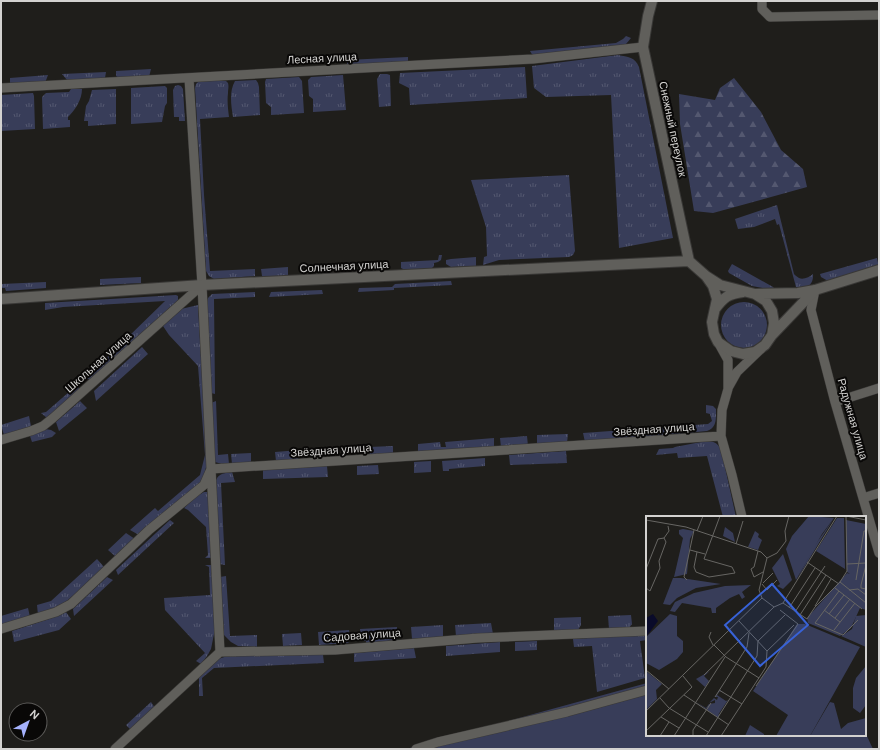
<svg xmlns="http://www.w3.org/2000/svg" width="880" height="750" viewBox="0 0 880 750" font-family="'DM Sans',sans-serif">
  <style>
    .grass { fill: url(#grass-tufts) }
    .forest { fill: url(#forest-firs) }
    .garden { fill: #383d59 }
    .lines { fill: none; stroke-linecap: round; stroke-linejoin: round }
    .minor-casing { stroke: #393836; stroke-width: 10 }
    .tertiary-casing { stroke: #393836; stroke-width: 12 }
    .minor { stroke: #605f5b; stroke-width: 9 }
    .tertiary { stroke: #605f5b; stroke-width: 10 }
    .labels { text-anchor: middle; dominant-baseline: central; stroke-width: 4; stroke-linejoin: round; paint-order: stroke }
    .street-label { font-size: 11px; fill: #d3d2d0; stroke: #090807 }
    .inset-road { fill: none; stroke: #676663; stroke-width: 1 }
    .view { fill: #3862d7; fill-opacity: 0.15; stroke: #3862d7; stroke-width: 2 }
    .inset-edge { fill: none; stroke: #d3d2d0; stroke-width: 2 }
  </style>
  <defs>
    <pattern id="grass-tufts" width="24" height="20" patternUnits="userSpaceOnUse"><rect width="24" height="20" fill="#383d59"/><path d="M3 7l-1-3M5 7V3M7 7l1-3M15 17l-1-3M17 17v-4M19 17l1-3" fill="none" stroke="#545870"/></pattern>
    <pattern id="forest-firs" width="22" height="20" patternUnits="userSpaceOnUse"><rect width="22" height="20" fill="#383d59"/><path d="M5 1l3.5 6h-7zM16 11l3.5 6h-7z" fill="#545870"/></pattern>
  </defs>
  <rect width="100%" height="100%" fill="#1f1e1b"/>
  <path class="grass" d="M626 36 631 38 626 44 623 46 533 56 530 51 616 43 623 39Z
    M618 55C628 57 635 57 639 67L673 238 619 248 611 95 546 97 534 88 532 66Z
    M408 57V62L347 66V60Z
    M525 67 527 98 410 105 409 88 399 83 400 73Z
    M151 69 149 77 121 79 116 76V71Z
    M106 72 105 78 67 80 62 74Z
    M380 74H387L390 75 391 106 379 107 377 79Z
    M48 75 45 83 10 84V78Z
    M343 75 346 110 313 112V99L309 96 308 80 311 77Z
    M299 77 302 81 304 113 271 115V107L266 103 265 82 266 79Z
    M256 80 258 83 259 87 260 115 233 117C231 105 229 91 235 81Z
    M199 81H226L228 83C229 87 228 89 228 93 227 101 228 109 229 117L200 119 204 195 210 271 255 269V276L214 279 209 276 206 271 195 88 196 84Z
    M178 85 181 86 183 89 185 121H179V117H174L173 90 175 86Z
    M165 86 167 88V103L165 106 162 122 131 124V88Z
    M71 89H82C82 100 75 110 68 117V120H70V127L43 129 42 97 46 93 69 92Z
    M116 89V124L88 126V121H84L86 106 89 101 92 90Z
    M33 93 34 96 35 129 1 131V95Z
    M569 175 575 251 573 255 569 257 499 260 483 265 484 257 487 256 486 227 471 180Z
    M777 205 794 274C795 275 797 277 799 278 803 280 810 277 813 274 814 285 806 290 796 287L779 224 777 225 775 219 754 227 738 229 735 219Z
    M439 255H442L441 260 438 262 434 263V266L432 268 405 270 401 268V262L438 260Z
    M476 257V266L451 267 446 264V260L451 259Z
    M877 258 879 268 828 281 821 277 820 274Z
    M732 264 773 287 774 288 773 290 752 286 729 273 728 271Z
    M288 267V276H262L261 269Z
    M141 277V283L100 285V279Z
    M451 281 452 285 394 288V290L358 292 359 288 392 287 395 284Z
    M46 282V288L6 291 5 288H1V284Z
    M322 290 323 294 269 297 271 292Z
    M255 292V297L214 299 215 394 211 393 207 301 208 298 212 294Z
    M176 295 178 296V300L91 380 86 378 165 301 63 307 45 310V303Z
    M721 325a23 23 0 1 1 46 0a23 23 0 1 1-46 0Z
    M198 305 207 463 203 480 139 535 130 530 155 508 158 511 200 475 205 455 198 366 169 335 163 326 181 309Z
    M142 347 148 354 96 401 94 391Z
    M77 385 80 389 47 418 41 413 46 412Z
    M80 401 87 408 59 431 56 422Z
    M216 401 218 455 228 454 229 464H222L215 462 211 403Z
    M706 405 713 406 716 409C716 418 717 428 707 431L642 437 585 442 583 433 708 424 712 421 710 414 706 413Z
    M29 416 31 426 18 431 4 435 1 425Z
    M45 429 51 430 56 433 52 437 32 442 30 436Z
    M568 434 567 443 537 445V435Z
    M527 436 528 446 501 447 500 438Z
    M494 438V447L418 453V444L440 442 441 447H446L445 442Z
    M706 441C714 441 717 443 721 449L736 517H723L707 456 678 458 677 453 656 455 659 449 673 448 675 447Z
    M393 446V455L370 456 369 447Z
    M300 450 299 460 276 461 275 452Z
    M566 451 567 463 510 465 509 455Z
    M251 453V462L232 464 231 454Z
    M485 458V466L449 469V471H443L442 461Z
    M431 461V472L414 473V462Z
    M378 465 379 474 357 475V466Z
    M327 466 328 477 263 479V470Z
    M232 472 235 482 221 483 225 565 219 564 216 480C219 473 225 473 232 472Z
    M204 492H207L208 495 211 558H205L208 555 206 527 188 510 184 508 197 496Z
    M170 520 174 523 118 575 116 570Z
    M126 533 135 539 116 557 108 550Z
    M97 559 105 568 68 600 53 610 38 615 37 605 51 601Z
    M205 565H212L215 629 211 649 207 656 201 664 196 661 205 653 165 610 164 598 210 595 209 567Z
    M226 576 230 636 257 635V647L238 646 231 642 224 635 220 577Z
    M107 577 113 580 74 616 73 609Z
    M28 608 30 617 1 624V616Z
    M66 612 71 619 59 630 14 642 12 631 58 616Z
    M631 615 632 624 629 628 609 629 608 616Z
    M581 617V625L578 630 554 631V618Z
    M491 623 493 634 456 636 455 625Z
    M443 625V637L412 639 411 627Z
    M397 627V640L366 643V641H361L360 629Z
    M349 630 350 640 348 643 319 645 318 632Z
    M301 633 302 645 283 646 282 634Z
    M647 634V640L640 641 645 678 597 692 592 646 574 647 573 639Z
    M537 641V650L515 651V642Z
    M500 642V652L446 656V646Z
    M414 648 416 658 354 662V653Z
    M231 655H323L324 663 214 668 202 678 203 696H199V677L218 659Z
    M151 702 155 708 131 730 126 725Z"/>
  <path class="forest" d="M734 78 761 112 781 150 803 169 807 187 713 213 694 211 680 124 679 94 715 100 720 88Z"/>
  <path class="garden" d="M647 683V735H865V732L873 749H406Z"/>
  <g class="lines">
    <g class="minor-casing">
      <path id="minor" d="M762 1V9L770 17 879 15
        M189 78 202 285 220 652
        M1 88 419 65 533 59 643 47
        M815 290 811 310 835 402 879 553
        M718 342 728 360V389L722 410 721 436 732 475 742 517
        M728 388 737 372 761 349
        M835 402 879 388
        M1 440 31 431 43 426 53 418 202 285
        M863 498 879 493
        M1 629 56 612 71 604 149 530 204 485 211 469 721 436
        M115 749 220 652 335 650 478 638 647 631
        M416 749 438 742 567 712 647 690"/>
    </g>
    <g class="tertiary-casing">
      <path id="tertiary" d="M652 1 648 16 643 47 689 261
        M689 261 706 276 720 285 755 294 766 301 772 311 774 323 772 335 765 345 755 352 743 354 731 351 718 342 714 334 712 322 717 299 713 286 706 276
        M755 294 798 293 815 290 879 270
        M1 299 202 285 689 261
        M715 309C724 297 728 294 743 292
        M772 335 815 290"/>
    </g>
    <use href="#minor" class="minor"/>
    <use href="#tertiary" class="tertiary"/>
  </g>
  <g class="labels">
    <g class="street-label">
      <text transform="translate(322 58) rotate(-3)">Лесная улица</text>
      <text transform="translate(673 129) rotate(78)">Снежный переулок</text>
      <text transform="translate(344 266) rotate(-3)">Солнечная улица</text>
      <text transform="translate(98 362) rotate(-42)">Школьная улица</text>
      <text transform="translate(853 419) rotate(74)">Радужная улица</text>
      <text transform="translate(654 429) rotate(-4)">Звёздная улица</text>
      <text transform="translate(331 450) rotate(-4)">Звёздная улица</text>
      <text transform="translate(362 635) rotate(-4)">Садовая улица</text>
    </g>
  </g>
  <g transform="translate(646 516)">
    <rect width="220" height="220" fill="#1f1e1b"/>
    <path d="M188 2 150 65 167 32ZM64 155 58 160 63 165 59 171 50 163ZM74 174 78 177 74 175 71 179 80 185 82 184 72 199 75 197 72 201 76 204 61 194 62 191 60 193 50 186 60 192 63 188 69 187V184L63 187 68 182 71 184 72 181H69Z" fill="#383d59"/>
    <path d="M163 0 188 2 176 18 150 64 140 33 146 20ZM191 2H198L199 53 170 35ZM79 11 87 17 89 26 77 20ZM37 13 48 15 44 23 41 58 28 61 37 22 33 18V14ZM109 15 113 18 112 21 116 24 112 34 102 31ZM137 38 146 64 137 73 131 70 134 68 126 52ZM27 62H35L75 68 50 72 31 82 24 89 17 88ZM105 69 96 76 99 81 96 83 93 78 84 82 70 92V97H66L65 92 36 87 29 96 24 95 29 86 48 77 79 70ZM24 98 31 100V120L37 125V136L31 143 13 154 0 147V121ZM220 99V131L195 120 206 113 210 100ZM220 150V189L214 197 207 192V172L210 162ZM0 155 16 168 10 174 11 183 0 194ZM184 186 188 187 195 213 202 207 220 202V220H164ZM104 209 118 218V220H99Z" fill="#383d59"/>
    <path d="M200 4 220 8V94L214 92 205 112 194 120 162 107 161 102 201 57 204 58 201 56ZM151 108H159L214 131 164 220H130L142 199 107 175Z" fill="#383d59"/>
    <path d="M7 98 12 105 0 121V102Z" fill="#0a0b2a"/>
    <path class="inset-road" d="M0 4 40 11 115 36 121 42M220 4 200 0 201 55 194 66 220 87M51 15 57 0M90 28 97 5M44 34 59 38M112 35 108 51 105 53 108 61 117 56M51 36 48 51 50 56 63 61 89 57 86 51 58 43 74 0M121 42 113 74 116 82 128 91M121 42 131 37 140 25 139 15 143 0M161 46 193 68M201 48 220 47M220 49 215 69V72L220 73M0 53 12 23 18 22 23 15 22 10M41 64 38 61 48 14M210 64 218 15H220M117 67 127 57M116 68 121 74 131 64M0 72 4 75 14 52 13 45 20 26 18 22M189 72 216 93M203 74 212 73 220 79M193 75 169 107 197 119 212 104M137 87 161 103 169 91 194 66M169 90 185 63M128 91 137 87 191 0M143 92 169 52M178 94 194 106M149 96 179 50M183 98 198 79M154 99 180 59M189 102 204 83M93 105 121 135M188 114 209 87M65 116 63 121 67 129M68 129 80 141 113 162M0 154 23 173M58 159 128 91M110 170 152 108 134 94M73 174 96 188M38 179 83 209M69 181 101 131 103 117M14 182 23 192 62 216M0 195 116 82M15 201 33 212M0 215 46 171 37 160M14 220 23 206M28 220 79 141M47 220V214L65 187M60 220 111 140 112 125 139 99M75 220 120 151 121 135 148 109"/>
    <path class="view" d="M126 68 162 109 114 150 79 109Z"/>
    <rect width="220" height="220" class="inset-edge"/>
  </g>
  <rect width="880" height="750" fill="none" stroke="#d3d2d0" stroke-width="4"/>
  <g transform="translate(28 722) rotate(41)"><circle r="19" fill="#090807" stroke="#5a5957"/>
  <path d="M0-3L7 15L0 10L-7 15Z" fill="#a4b1fc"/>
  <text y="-6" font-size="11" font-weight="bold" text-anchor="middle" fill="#d3d2d0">N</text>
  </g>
</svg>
